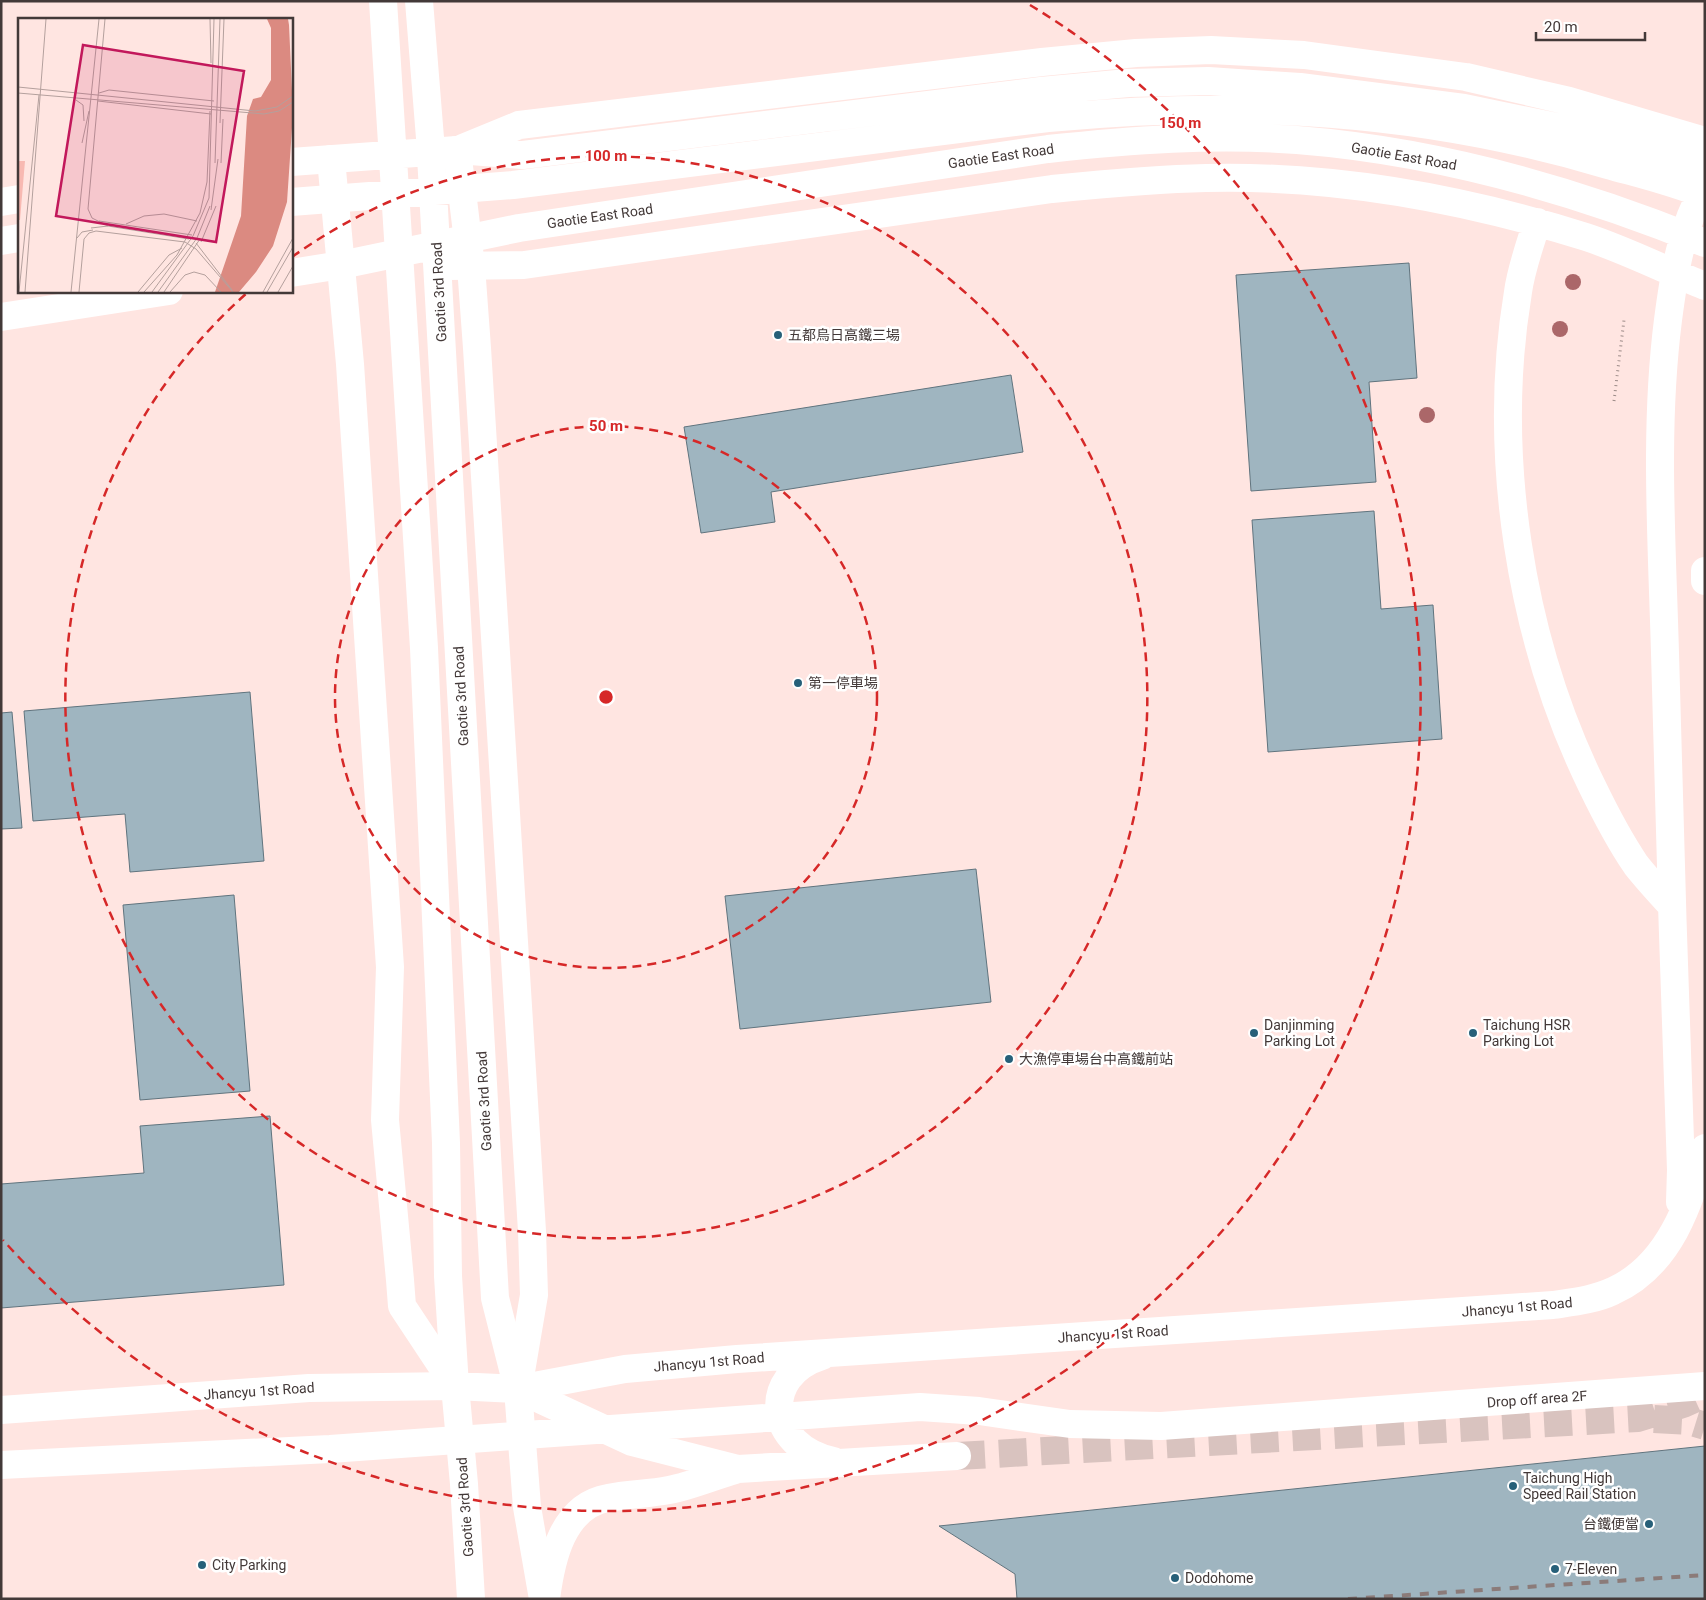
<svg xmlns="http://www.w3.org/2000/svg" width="1706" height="1600" viewBox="0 0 1706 1600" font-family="Roboto,'Noto Sans TC',sans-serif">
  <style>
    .building { fill: #9fb5c0; stroke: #60747e }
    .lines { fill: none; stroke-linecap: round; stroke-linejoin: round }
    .minor-tunnel { stroke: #d9c3bf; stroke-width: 28; stroke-dasharray: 28 14; stroke-linecap: butt }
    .path { stroke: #9c8b88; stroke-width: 3; stroke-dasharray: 1 4; stroke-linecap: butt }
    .minor { stroke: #fff; stroke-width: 28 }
    .tertiary { stroke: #fff; stroke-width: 28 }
    .rail { stroke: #8b7b79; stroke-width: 4; stroke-dasharray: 9 9; stroke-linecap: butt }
    .tree { fill: #ab6769 }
    .ring { fill: none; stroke: #d62828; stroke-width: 2.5; stroke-dasharray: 9 6 }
    .poi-dot { fill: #276079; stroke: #fff; stroke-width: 2 }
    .labels { text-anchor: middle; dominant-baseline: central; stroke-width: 5; stroke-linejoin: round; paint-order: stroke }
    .street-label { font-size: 14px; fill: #433938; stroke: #fff }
    .poi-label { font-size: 14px; fill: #433938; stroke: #fff; text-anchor: start }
    .inset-road { fill: none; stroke: #b4a09d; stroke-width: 1 }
    .view { fill: #c2185b; fill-opacity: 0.15; stroke: #c2185b; stroke-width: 2.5 }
    .inset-edge { fill: none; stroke: #433938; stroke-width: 2.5 }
    .centre { fill: #d62828; stroke: #fff; stroke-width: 2.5 }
    .ring-label { font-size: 15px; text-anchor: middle; font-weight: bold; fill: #d62828; stroke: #fff; stroke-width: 5; stroke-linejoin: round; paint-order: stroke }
  </style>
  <rect width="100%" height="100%" fill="#ffe5e1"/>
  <path class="building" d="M1409 263 1417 378 1369 382 1376 482 1251 491 1236 275Z
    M1011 375 1023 452 771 492 775 522 701 533 684 427Z
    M1374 511 1381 609 1433 605 1442 739 1268 752 1252 520Z
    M250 692 264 861 130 872 125 814 33 821 24 711Z
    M12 712 22 828 1 829V713Z
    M976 869 991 1002 740 1029 725 896Z
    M234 895 250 1091 140 1100 123 905Z
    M270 1116 284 1285 1 1308V1184L144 1173 140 1126Z
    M1705 1446V1599H1017L1015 1574 939 1526Z"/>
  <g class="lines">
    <path class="minor-tunnel" d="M1654 1419 1689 1421 1705 1426
      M957 1456 1638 1418 1683 1404 1705 1394"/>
    <path class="path" d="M1614 401 1624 320"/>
    <path class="minor" d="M383 1 424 648 446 1143 448 1276 455 1386
      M419 1 430 138 495 1298 518 1389
      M463 148 519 125 1042 62 1136 53 1211 50 1304 55 1466 77 1569 101 1705 141
      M291 162 457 150 523 155 1041 91 1128 83 1208 81 1300 87 1464 108 1571 130 1705 166
      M1 202 19 199
      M291 202 513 185 1048 118C1242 100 1420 109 1608 165 1640 174 1674 182 1705 195
      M1537 222C1530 245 1521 269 1518 292 1491 454 1520 639 1592 786 1605 813 1619 840 1636 865 1647 879 1659 892 1671 905
      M1 241 19 238
      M448 266 524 265 1052 189C1103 184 1155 179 1206 178 1334 175 1465 199 1586 237 1626 250 1665 270 1705 286
      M291 273 341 265 519 228 1048 149C1131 140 1213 134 1297 140 1437 151 1575 190 1705 243
      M1 317 169 291
      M1705 571V581
      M1680 1202 1681 1170C1675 998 1669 825 1665 653 1662 542 1654 430 1668 320 1674 274 1681 227 1705 187
      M822 1356C759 1376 768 1447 833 1461
      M518 1389 632 1442 738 1469 957 1456
      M1 1410 309 1388 455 1386 518 1389 625 1369 737 1359 1553 1305C1573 1302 1594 1300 1613 1291 1669 1266 1690 1204 1705 1148
      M1 1465 330 1449 920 1407 979 1411 1070 1424 1161 1426 1705 1386
      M546 1599C551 1560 562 1506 608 1498 628 1494 649 1494 669 1490 691 1486 714 1476 735 1470"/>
    <path class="tertiary" d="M457 150 471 266 477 348 532 1231 534 1295 518 1389 527 1507 543 1599
      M331 159 350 364 390 967 385 1120 400 1280 402 1306 455 1386 464 1484 471 1599"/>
    <path class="rail" d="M1348 1599 1705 1575"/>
  </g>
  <g class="tree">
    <circle cx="1573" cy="282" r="8"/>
    <circle cx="1560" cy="329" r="8"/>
    <circle cx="1427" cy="415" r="8"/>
  </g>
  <g class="ring">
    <circle cx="606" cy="697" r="271"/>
    <path d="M292 257A541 541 0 1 1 248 292"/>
    <path d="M1030 5A812 812 0 1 1 3 1240"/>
  </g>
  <g class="poi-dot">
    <circle cx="778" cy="335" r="5"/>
    <circle cx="798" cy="683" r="5"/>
    <circle cx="1254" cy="1033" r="5"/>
    <circle cx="1473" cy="1033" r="5"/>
    <circle cx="1009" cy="1059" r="5"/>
    <circle cx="1513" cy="1486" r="5"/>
    <circle cx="1649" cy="1524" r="5"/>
    <circle cx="202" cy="1565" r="5"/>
    <circle cx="1555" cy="1569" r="5"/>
    <circle cx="1175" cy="1578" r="5"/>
  </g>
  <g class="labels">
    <g class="street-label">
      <text transform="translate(1001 156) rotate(-8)">Gaotie East Road</text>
      <text transform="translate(1404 156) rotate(10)">Gaotie East Road</text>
      <text transform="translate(600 216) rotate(-8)">Gaotie East Road</text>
      <text transform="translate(439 292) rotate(-93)">Gaotie 3rd Road</text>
      <text transform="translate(461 696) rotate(-93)">Gaotie 3rd Road</text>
      <text transform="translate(484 1101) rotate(-93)">Gaotie 3rd Road</text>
      <text transform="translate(1517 1307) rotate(-5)">Jhancyu 1st Road</text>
      <text transform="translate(1113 1334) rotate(-4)">Jhancyu 1st Road</text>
      <text transform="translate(709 1362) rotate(-5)">Jhancyu 1st Road</text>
      <text transform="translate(259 1391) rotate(-4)">Jhancyu 1st Road</text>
      <text transform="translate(1537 1399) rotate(-4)">Drop off area 2F</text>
      <text transform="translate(465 1507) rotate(-94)">Gaotie 3rd Road</text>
    </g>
    <g class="poi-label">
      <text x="788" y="335">五都烏日高鐵三場</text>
      <text x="808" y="683">第一停車場</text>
      <text x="1264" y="1025">Danjinming<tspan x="1264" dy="16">Parking Lot</tspan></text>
      <text x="1483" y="1025">Taichung HSR<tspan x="1483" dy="16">Parking Lot</tspan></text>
      <text x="1019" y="1059">大漁停車場台中高鐵前站</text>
      <text x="1523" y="1478">Taichung High<tspan x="1523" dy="16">Speed Rail Station</tspan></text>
      <text x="1639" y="1524" text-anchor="end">台鐵便當</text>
      <text x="212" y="1565">City Parking</text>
      <text x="1565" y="1569">7-Eleven</text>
      <text x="1185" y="1578">Dodohome</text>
    </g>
  </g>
  <g transform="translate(18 18)">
    <rect width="275" height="275" fill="#ffe5e1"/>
    <path d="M0 143H7L2 202H0Z" fill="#f8b9b2"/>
    <path d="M249 1H270L271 7 275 95 269 184 255 228 238 254 221 274H197L223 198 229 98 235 81 243 79 253 62V10Z" fill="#db8a81"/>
    <path class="inset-road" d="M87 1 70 191 74 200 90 208M192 1 193 45M0 69 237 93 259 89 275 78M0 75 246 96 261 93 275 84M81 75 91 72 196 83M58 82 65 87 66 103M80 83 193 96M202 105 206 1M64 125 71 93M197 145 202 1M203 145 205 101M193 192 200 141M81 203 174 217M108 206 126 198 146 196 179 203M73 210 90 208 171 221M59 220 64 214 75 212M183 224 198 188M178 225 214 272M1 274 21 77M7 274 28 1M53 274 81 1M61 274 66 221 71 215 78 213 167 224 178 231 215 274M120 274 151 237 164 230M126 274 159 237 182 195 189 164 192 93M134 274 175 218 191 180 196 1M140 274 179 220 192 188M146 274 182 221M152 274 167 257 176 254 187 257 203 274M245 274 275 220M249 274 275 229M260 274 275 248"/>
    <path class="view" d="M65 27 226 53 198 224 38 198Z"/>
    <rect width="275" height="275" class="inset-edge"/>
  </g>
  <circle cx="606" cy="697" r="8" class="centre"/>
  <g class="ring-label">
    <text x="1180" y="128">150 m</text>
    <text x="606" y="161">100 m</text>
    <text x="606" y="431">50 m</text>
  </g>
  <rect width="1706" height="1600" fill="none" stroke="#433938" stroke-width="5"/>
  <path d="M1536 32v8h109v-8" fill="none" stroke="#433938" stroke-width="2.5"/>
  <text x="1544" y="32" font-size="15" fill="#433938" stroke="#ffffff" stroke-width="4" paint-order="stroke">20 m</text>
</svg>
